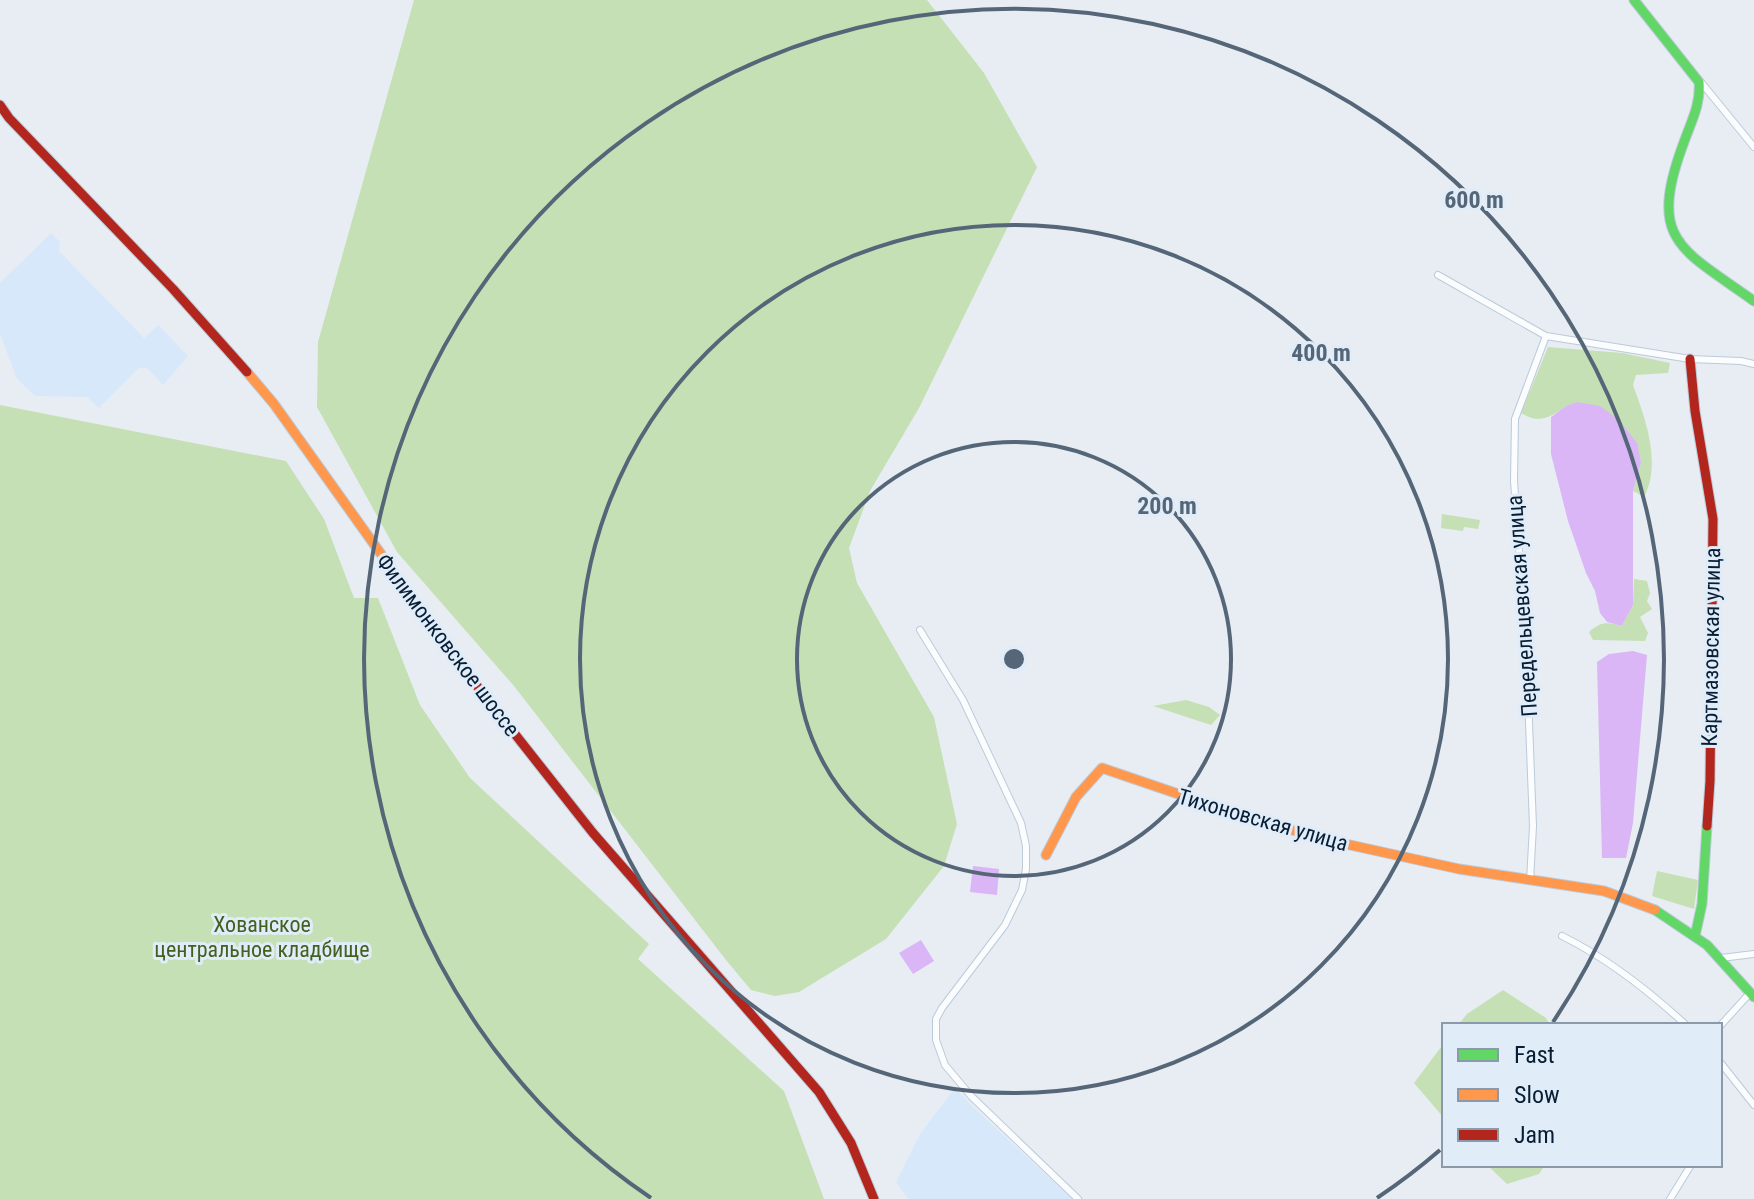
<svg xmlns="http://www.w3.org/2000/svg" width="1754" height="1199" viewBox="0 0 1754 1199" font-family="'Roboto Condensed',sans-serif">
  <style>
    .built { fill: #d7e8fa }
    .green { fill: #c5e0b4 }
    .water { fill: #dab6f6 }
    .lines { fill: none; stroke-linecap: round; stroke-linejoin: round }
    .street-casing { stroke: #bccad8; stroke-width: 8 }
    .fast-casing { stroke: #bccad8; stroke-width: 11 }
    .slow-casing { stroke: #bccad8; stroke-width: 11 }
    .jam-casing { stroke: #bccad8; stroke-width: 11 }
    .street { stroke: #fbfcfd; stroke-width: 6 }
    .fast { stroke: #63d668; stroke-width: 9 }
    .slow { stroke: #ff974d; stroke-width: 9 }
    .jam { stroke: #b3261e; stroke-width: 9 }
    .ring { fill: none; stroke: #556678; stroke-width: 4 }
    .labels { text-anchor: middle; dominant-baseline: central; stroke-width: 6; stroke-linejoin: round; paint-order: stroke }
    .street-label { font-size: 22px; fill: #071e35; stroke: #e1ecf9 }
    .park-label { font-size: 22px; fill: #42611f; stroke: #e1ecf9 }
    .centre { fill: #556678; stroke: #e1ecf9; stroke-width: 4 }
    .ring-label { font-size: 24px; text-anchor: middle; font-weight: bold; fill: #556678; stroke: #e1ecf9; stroke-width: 6; stroke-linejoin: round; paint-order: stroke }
  </style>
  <rect width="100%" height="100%" fill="#e7edf3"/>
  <path class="built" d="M51 233 60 242 59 251 144 338 158 325 188 356 163 385 147 368H139L99 408 87 397 35 396 17 379 0 334V283Z
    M955 1088 970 1104 1072 1199H908L896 1182 920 1134Z"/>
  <path class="green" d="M414 0H927L984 73 1037 167 919 408 870 491 849 548 857 583 934 717 957 824 944 866 886 939 799 992 775 996 751 990 726 960 514 686 397 552 317 407 318 342Z
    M1548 347 1622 353 1670 363 1668 373 1636 375 1633 385C1645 418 1662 463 1644 497L1633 491 1641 463 1566 406C1549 418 1540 424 1521 413Z
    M0 405 286 461 324 519 354 598H378L420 705 470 778 649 944 638 959 784 1091 824 1199H0Z
    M1442 514 1480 520 1478 529 1464 527 1463 531 1441 528Z
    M1634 579 1647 581 1650 593 1647 601 1652 609 1640 617 1648 633 1645 641 1593 640 1589 632C1601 621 1608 622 1622 626L1633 605Z
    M1186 700 1209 707 1220 715 1211 725 1153 706Z
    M1657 871 1698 880 1694 909 1652 896Z
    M1503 990 1546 1018 1550 1025H1458L1467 1014Z
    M1444 1043V1118L1414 1083Z
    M1487 1165H1545L1539 1174 1507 1184Z"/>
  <path class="water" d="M1577 402 1600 406 1619 420 1637 443 1641 463 1633 491V605L1622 626 1607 622 1600 613 1595 591 1586 573 1568 521 1551 454V417L1566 406Z
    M1633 651 1647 655 1633 823 1626 858H1602L1597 662 1609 654Z
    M973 866 999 869 997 895 970 892Z
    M921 940 934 961 913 974 899 953Z"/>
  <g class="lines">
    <g class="street-casing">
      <path id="street" d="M1700 81 1754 147
        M1438 275 1546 336 1690 359 1741 361 1754 364
        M920 630 963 700 1021 823 1026 846V869L1022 890 1005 925 942 1008 936 1019V1040L945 1065 971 1096 1078 1199
        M1530 881 1533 826 1526 645 1514 481 1515 419 1546 336
        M1562 936C1607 958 1649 991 1686 1025
        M1721 958 1754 954
        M1720 1026 1750 993
        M1720 1062 1754 1105
        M1670 1199 1691 1165"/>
    </g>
    <g class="fast-casing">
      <path id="fast" d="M1634 0 1699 82C1701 104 1691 122 1684 142 1647 241 1680 248 1754 301
        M1655 910 1707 945 1754 997
        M1695 936 1702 904 1707 826"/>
    </g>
    <g class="slow-casing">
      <path id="slow" d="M247 372 274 404 458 662
        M1046 855 1076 797 1102 768 1234 813 1323 839 1459 869 1604 891 1655 910"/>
    </g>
    <g class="jam-casing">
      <path id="jam" d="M0 105 9 118 173 289 247 372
        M1690 359 1695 411 1713 519 1710 781 1707 826
        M458 662 593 833 819 1092 851 1143 874 1199"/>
    </g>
    <use href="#street" class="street"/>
    <use href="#fast" class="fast"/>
    <use href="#slow" class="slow"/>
    <use href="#jam" class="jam"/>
  </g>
  <g class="ring">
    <circle cx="1014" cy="659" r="217"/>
    <circle cx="1014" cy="659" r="434"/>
    <path d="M1440 1150A650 650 0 0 1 1377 1198M651 1198A650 650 0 1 1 1553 1022"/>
  </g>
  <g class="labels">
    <g class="street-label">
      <text transform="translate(1522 606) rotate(-94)">Передельцевская улица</text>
      <text transform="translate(448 645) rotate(53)">Филимонковское шоссе</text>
      <text transform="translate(1711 647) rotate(-89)">Картмазовская улица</text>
      <text transform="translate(1263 820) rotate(16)">Тихоновская улица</text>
    </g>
    <g class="park-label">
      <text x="262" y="924">Хованское<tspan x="262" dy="25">центральное кладбище</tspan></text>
    </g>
  </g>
  <circle cx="1014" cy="659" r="12" class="centre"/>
  <g class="ring-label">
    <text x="1474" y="208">600 m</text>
    <text x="1321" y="361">400 m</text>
    <text x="1167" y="514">200 m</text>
  </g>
  <rect x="1442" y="1023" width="280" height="144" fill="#e1ecf9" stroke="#8a9aab" stroke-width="2"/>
  <rect x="1458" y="1049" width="40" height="12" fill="#63d668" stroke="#8a9aab" stroke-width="2"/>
  <text x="1514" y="1063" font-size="24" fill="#071e35">Fast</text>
  <rect x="1458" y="1089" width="40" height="12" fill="#ff974d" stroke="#8a9aab" stroke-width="2"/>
  <text x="1514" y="1103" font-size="24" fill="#071e35">Slow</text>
  <rect x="1458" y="1129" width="40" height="12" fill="#b3261e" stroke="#8a9aab" stroke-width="2"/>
  <text x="1514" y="1143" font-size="24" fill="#071e35">Jam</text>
</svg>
